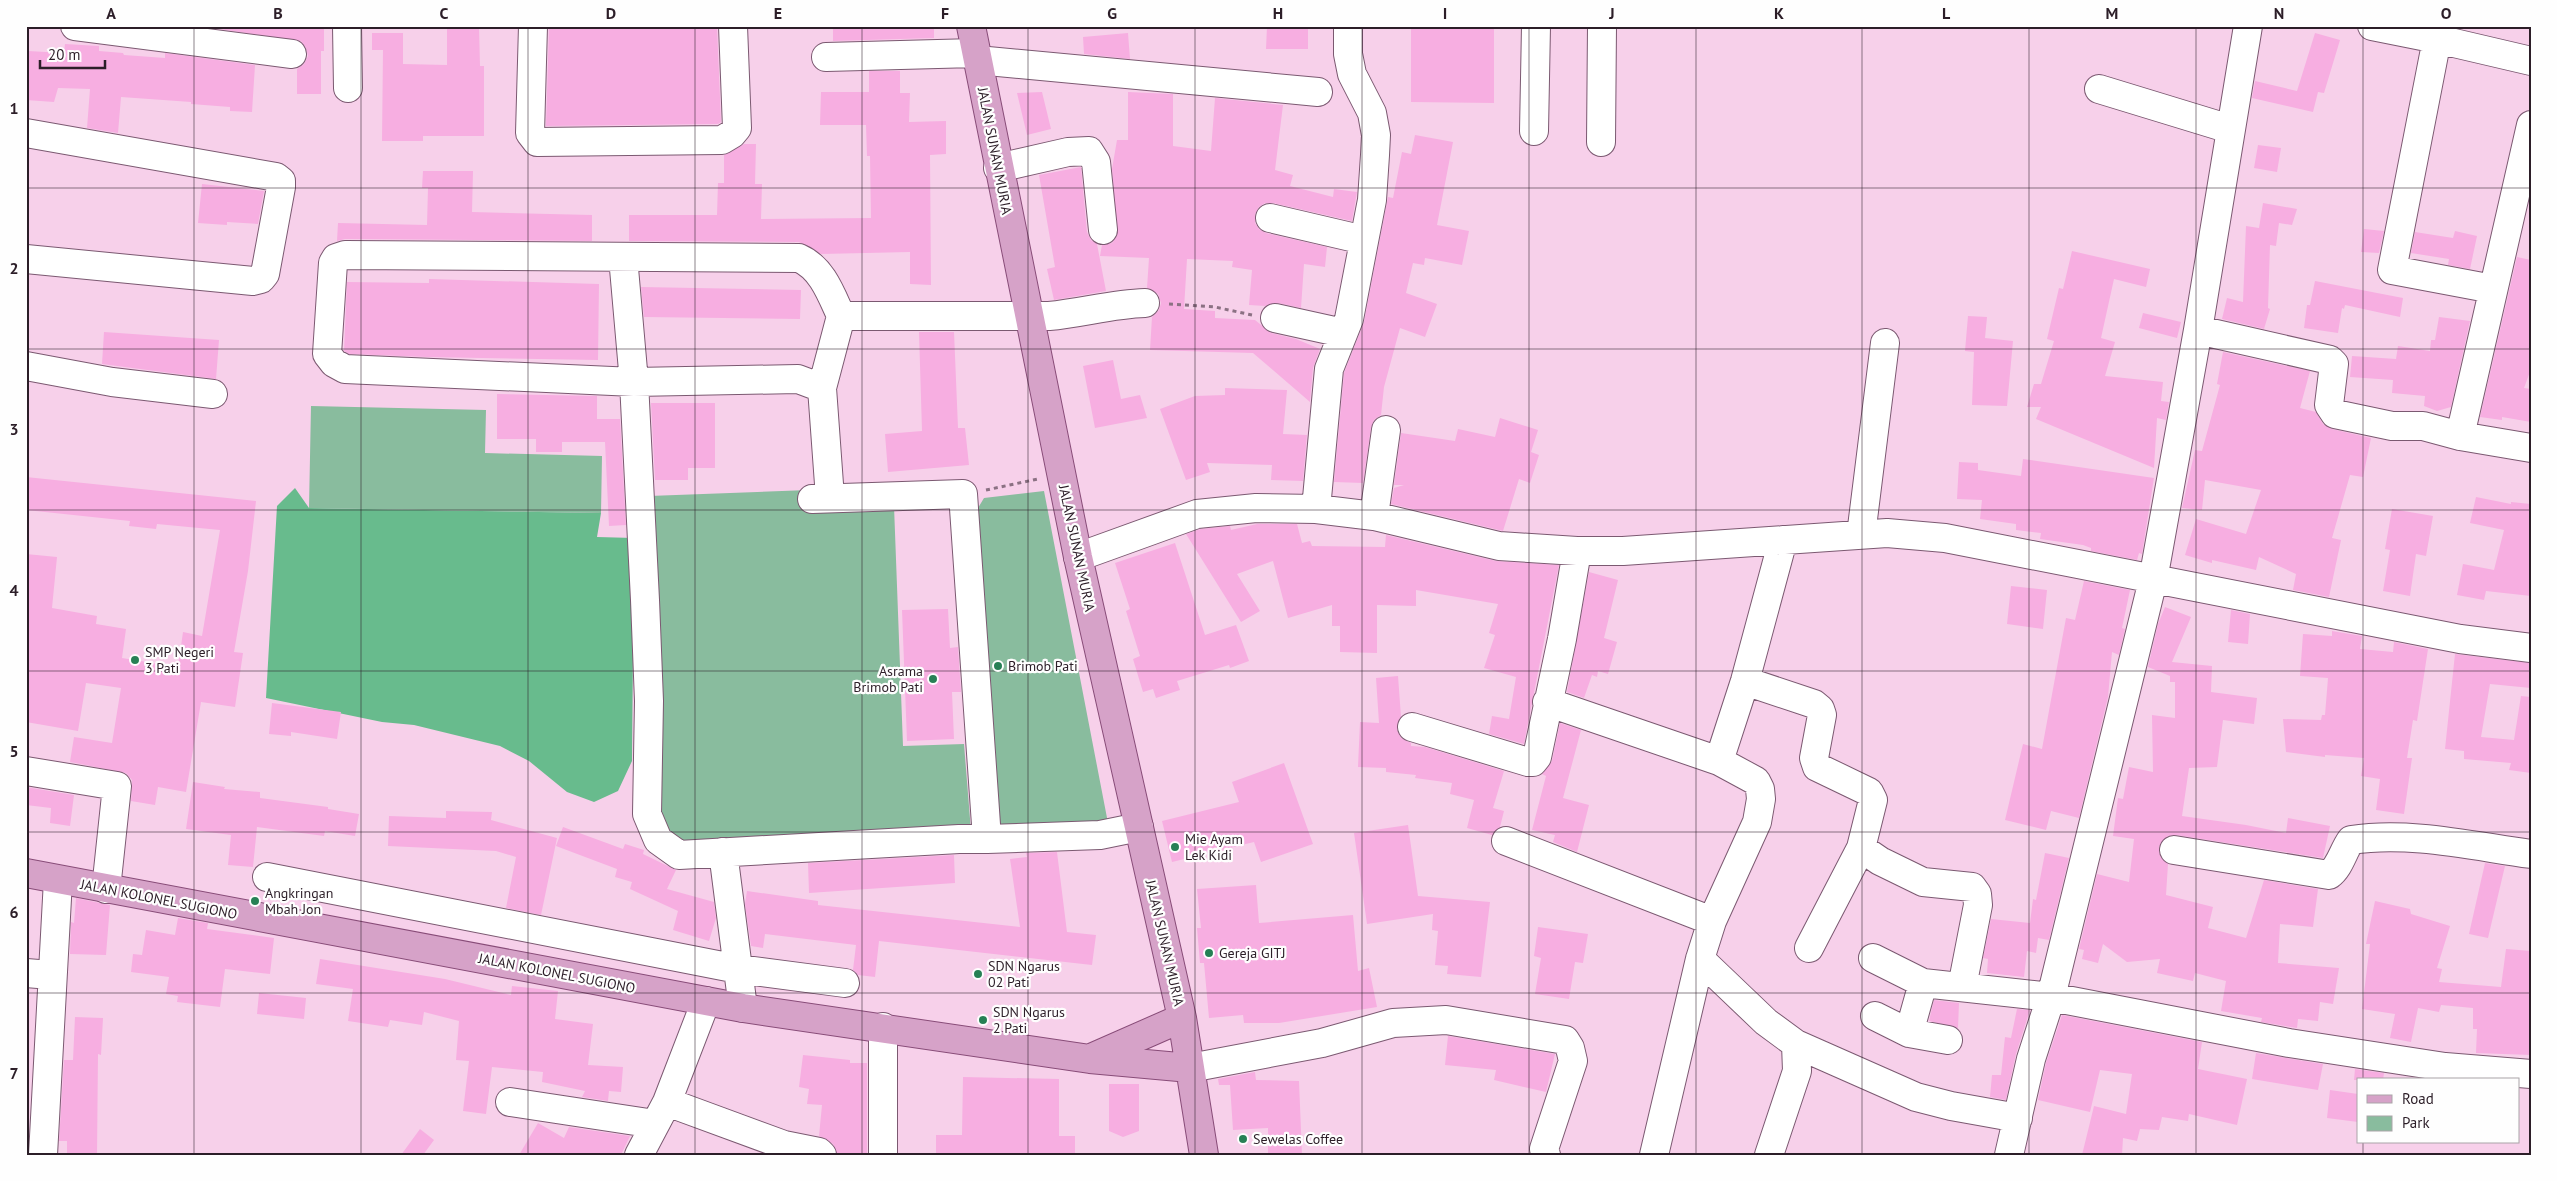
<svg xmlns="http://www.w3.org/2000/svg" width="2557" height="1181" viewBox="0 0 2557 1181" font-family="'PT Sans',sans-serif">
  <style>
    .green { fill: #89bc9e }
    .forest { fill: #68bb8d }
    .building { fill: #f7aee1 }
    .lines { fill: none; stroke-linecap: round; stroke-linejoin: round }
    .minor-casing { stroke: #7b5971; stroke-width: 30 }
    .major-casing { stroke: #884c78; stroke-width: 30 }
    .path { stroke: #8b7183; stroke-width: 3; stroke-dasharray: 4 4; stroke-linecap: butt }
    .minor { stroke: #fff; stroke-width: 28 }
    .major { stroke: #d6a2c8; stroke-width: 28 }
    .grid { fill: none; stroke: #2c1e28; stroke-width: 1; stroke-opacity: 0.55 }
    .poi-dot { fill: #278055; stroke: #fefefe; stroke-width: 2 }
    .labels { text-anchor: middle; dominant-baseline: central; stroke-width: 4.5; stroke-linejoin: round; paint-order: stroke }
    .street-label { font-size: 14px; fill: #2c1e28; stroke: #fefefe }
    .poi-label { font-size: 14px; fill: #2c1e28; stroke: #fefefe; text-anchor: start }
    .neatline { fill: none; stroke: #2c1e28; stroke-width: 2 }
    .grid-label { font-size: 16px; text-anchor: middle; font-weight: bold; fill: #2c1e28 }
  </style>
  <rect width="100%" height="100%" fill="#f7d0ea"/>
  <path class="green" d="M311 406 486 410 485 453 602 456 601 513 309 508Z
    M809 490 894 506 903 746 964 744 971 831 685 846 668 834 660 811 649 496Z
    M1044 491 1108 823 996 831 978 508 984 498Z"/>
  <path class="forest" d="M295 488 309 508 601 513 597 537 634 538 632 761 618 791 594 802 567 792 529 761 500 746 414 725 382 722 266 698 277 506Z"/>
  <path class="building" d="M199 26H324V51H321V94H297V69L304 64 308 56 306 48 301 41Z
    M447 26H479L480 66H484V136H423V141H382L383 50H372V33H403V64L447 65Z
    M549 26H717L721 122 718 124 546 126Z
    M833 26 934 28V38L833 41Z
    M1267 26H1308V49H1266Z
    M1411 26H1494V103L1411 102Z
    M1128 33 1130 59 1084 54 1083 37Z
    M2315 33 2340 40 2324 93 2318 92 2313 112 2252 98 2255 81 2297 91Z
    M65 44 99 46V51L123 53 124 55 165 58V53L255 65 252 112 230 111V107L191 104V102L121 97 118 133 87 128 90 89 58 88 54 102 26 100 28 51 64 53Z
    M869 71H900V93H910L909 122 946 121V154L930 155 931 285 910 284V252L821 254 799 242 629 241V215H717L718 183H724V155L744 144H756L755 184H762L761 219 871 218 870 156H867L866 125H820L821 92H869Z
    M1042 92 1051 129 1027 135 1017 93Z
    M1128 92 1173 94V146L1211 151 1215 98 1283 105 1275 170 1293 175 1290 186 1333 197 1334 189 1357 192 1352 221 1273 203H1265L1259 207 1255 214V223L1259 229 1266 233 1327 247 1325 267 1304 264 1301 308 1278 303 1265 306 1249 305 1252 270 1232 267 1233 261 1187 259 1184 309 1215 311V318L1255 320 1271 333 1296 339 1320 349 1313 368 1310 402 1253 353 1150 350 1152 317 1159 310 1161 303 1158 294 1147 288 1149 258 1100 256 1102 245 1112 243 1117 236 1112 169 1117 140H1128Z
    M1415 135 1453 142 1437 225 1469 231 1462 265 1425 258 1424 265 1413 263 1406 293 1437 304 1425 337 1400 328 1384 387 1381 415 1374 420 1371 428 1363 483 1334 482 1344 373 1364 322 1388 197 1393 198 1402 152 1411 154Z
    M2258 145 2281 148 2277 172 2254 168Z
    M1081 167 1087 232 1091 240 1097 244 1106 291 1054 300 1047 269 1055 267 1039 175Z
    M423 171H473L472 212 592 215V241L345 239 337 241 338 223 427 225 428 188H422Z
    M202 184 264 191 258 224 227 222V225L198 223Z
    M2263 203 2297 209 2292 225 2279 223 2276 246 2270 245 2268 308 2270 309 2264 329 2222 319 2227 298 2243 302 2246 226 2259 228Z
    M2364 229 2384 231 2379 253 2361 252Z
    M2455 231 2477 236 2470 269 2448 265 2449 259 2411 253 2415 232 2453 238Z
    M2072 251 2150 269 2146 287 2114 279 2101 338 2115 342 2105 376 2163 382 2161 401 2169 402 2166 420 2157 418 2154 468 2036 419 2041 407H2027L2034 384H2041L2054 341 2047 339 2059 288 2063 289Z
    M2517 257 2531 260V369L2524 388 2531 389V422L2502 417V420L2480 417Z
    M429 279 599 284 598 360 427 357 349 354 344 351 347 282 429 283Z
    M2315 281 2403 298 2400 317 2345 305 2344 309 2342 308 2338 333 2304 328 2307 305H2310Z
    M641 287 801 290 800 319 644 317Z
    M2143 313 2181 322 2177 338 2139 328Z
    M1968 316 1987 317 1985 338 2013 341 2007 406 1972 405 1974 352 1965 351Z
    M2439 317 2470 321 2451 407 2437 411 2424 406 2425 396 2392 393 2393 380 2350 377 2352 356 2396 359 2398 346 2430 351 2431 340H2435Z
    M104 332 219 340 216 379 102 364Z
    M919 332H954L958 428H965L969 465 888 472 885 434 922 431Z
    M2223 352 2310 371 2300 408 2316 412 2323 424 2332 429 2371 438 2363 477 2350 475 2332 538 2341 540 2329 597 2293 590 2296 574 2259 557 2256 570 2212 560V563L2185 555 2196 519 2246 534 2261 490 2205 480 2202 510 2182 508 2195 450 2202 451 2220 385 2217 384Z
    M1113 360 1121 399 1140 395 1147 418 1095 428 1083 366Z
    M1225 388 1287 390 1283 434 1307 435 1303 481 1271 480 1272 465 1207 463 1210 472 1186 480 1160 409 1195 396 1225 395Z
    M497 394 597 396V419H620L626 525 609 526 605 442H562V452H536V439H497Z
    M651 403H715V468H688V480H655Z
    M1500 418 1538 430 1531 452 1539 455 1530 483 1519 479 1503 531 1391 504 1394 488 1404 485H1394L1401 433 1455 441 1458 429 1495 437Z
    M2023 459 2154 478 2142 554 2139 553 2137 560 2091 551V548L2083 545 2040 539 2041 533 2016 530V524L1980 519 1982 500 1957 499 1959 462 1978 463V470L2021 476Z
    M26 477 256 501 248 571 234 652 243 653 235 707 201 702 186 792 158 787 155 805 131 801 132 780 126 773 70 762 74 737 112 743 121 688 86 683 78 731 26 722V554L57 557 52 608 97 616 96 624 126 629 122 658 178 667 183 632 202 636 220 530 157 524 156 529 129 526 130 521 26 510Z
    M2476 497 2511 504V502L2531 504V596L2486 591 2484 600 2457 595 2463 564 2494 570 2504 530 2470 523Z
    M2392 509 2433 516 2426 556 2416 554 2410 596 2383 591 2390 550 2385 549Z
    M1257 524H1297L1302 543 1310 541 1312 546 1385 547 1386 535 1496 561 1559 565 1524 744 1489 734 1492 716 1509 719 1516 677 1484 668 1495 635 1489 633 1498 604 1416 590V606L1377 605V653L1340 652V626H1332V605L1288 618 1273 561 1237 574 1260 611 1241 622 1186 534 1200 529 1230 526 1231 530Z
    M1175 543 1205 635 1236 625 1249 661 1230 668 1229 665 1177 681 1180 690 1156 698 1153 689 1143 692 1133 659 1140 656 1126 611 1130 609 1115 563Z
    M1589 572 1618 580 1604 638 1617 642 1608 674 1598 671 1597 677 1592 675 1584 698 1567 692Z
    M2084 581 2130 590 2122 628 2125 629 2119 655 2112 652 2108 697 2079 818 2051 811 2046 830 2005 820 2023 744 2042 749 2066 618 2075 620Z
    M2011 586 2047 590 2043 629 2007 624Z
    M2165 607 2191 617 2172 662 2212 666 2211 692 2257 698 2254 724 2223 720 2217 767 2189 768 2182 816 2246 825 2286 833 2288 818 2330 826 2323 858 2176 835 2168 836 2162 841 2159 847 2160 856 2168 864 2166 895 2213 907 2208 928 2246 938 2264 880 2318 889 2313 927 2280 924 2278 963 2339 968 2333 1004 2320 1002 2318 1021 2298 1019 2297 1028 2261 1022 2262 1018 2221 1011 2226 981 2195 973 2193 981 2157 973 2160 959 2127 962 2103 944 2098 963 2082 959 2084 950 2079 949 2097 874 2129 882 2134 839 2113 836 2118 798 2123 799 2129 767 2153 772 2152 715 2175 718V682H2170V676L2148 667 2158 624Z
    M948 609 950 648 958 647 961 692H952L954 739 907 741 902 610Z
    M2231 610 2250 614 2248 644 2228 642Z
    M2332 631 2362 636 2360 649 2393 652 2394 642 2428 649 2417 721 2413 720 2407 758H2412L2404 814 2376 810 2380 779 2361 776 2364 758 2325 755V757L2286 752 2283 719 2321 720 2322 715H2325L2328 678 2300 676 2303 634 2332 636Z
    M2455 654 2531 663V688L2490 684 2481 737 2514 740 2521 696 2531 697V773L2509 770 2511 763 2464 759V751L2445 749Z
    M1398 676 1401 717 1397 730 1401 738 1411 743V746L1425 747 1504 771 1493 808 1504 811 1500 827 1492 835 1467 828 1474 800 1450 794 1452 783 1415 778 1416 775 1386 772V768L1358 767 1360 722 1379 723 1376 678Z
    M272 703 341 712 337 739 291 732V736L269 734Z
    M1560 723 1581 730 1563 798 1589 805 1577 852 1553 842 1555 835 1532 830 1546 776 1542 774 1552 761Z
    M1284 763 1313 844 1261 862 1254 842 1172 862 1162 821 1239 802 1232 782Z
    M193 782 225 787 224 789 260 792V798L328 807V809L359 814 355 836 325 831 324 836 257 827 253 867 228 865 231 835 186 829Z
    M26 787 74 795 70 826 50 823 51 808 26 805Z
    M446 811 492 812 491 820 557 838 541 915 506 908 516 857 496 851 388 846 389 816 446 818Z
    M1408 825 1418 896 1490 902 1481 977 1447 974 1448 966 1435 965 1438 931 1432 930 1433 914 1367 924 1354 833Z
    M563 827 623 849 625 844 644 850 643 854 676 870 667 889 714 902 716 918 709 941 673 930 678 911 630 889 632 882 615 877 617 869 556 846Z
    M1057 852 1067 932 1096 935 1092 965 879 941 875 977 858 975 853 970 856 945 765 934 763 948 751 946 745 904 747 891 818 901V905L1020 927 1010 859 1027 857 1026 853Z
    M2045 853 2069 858 2049 940 2038 938 2036 953 2027 951 2024 977 1987 973 1988 959 1983 958 1991 919 2030 923 2033 899 2036 900Z
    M954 855 955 883 809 893 808 863Z
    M2485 863 2505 866 2488 938 2469 934Z
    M1256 885 1259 923 1353 915 1358 971 1369 968 1377 1007 1279 1023H1244L1243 1015 1209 1018 1204 963H1200L1197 928H1201L1197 889Z
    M76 898 110 905 106 955 70 954 71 922 74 923Z
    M2375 901 2410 909 2411 914 2450 926 2437 968 2442 969 2439 982 2501 987 2506 949 2531 951V1055L2476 1053 2477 1029H2473V1008L2441 1005 2439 1012 2418 1008 2411 1042 2390 1038 2395 1014 2362 1009 2370 944H2366Z
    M178 918 208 923 207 929 274 938 270 974 225 969 220 1007 177 1002 178 996 166 994 169 977 131 972 133 954 142 955 146 930 175 935Z
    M1538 927 1588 934 1583 963 1575 962 1569 999 1535 994 1541 958 1534 956Z
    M320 959 445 979 511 995 512 986 558 991 555 1019 593 1024 588 1065 623 1067 621 1092 609 1091 608 1101 582 1097 585 1091 542 1082 543 1072 492 1067 486 1114 463 1111 469 1061 456 1060 459 1021 424 1012 422 1025 390 1020 388 1027 348 1021 353 989 316 984Z
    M259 993 306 998 304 1019 257 1014Z
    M1934 1000 1959 1003 1958 1028 1929 1021Z
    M2017 1009 2030 1010 2016 1054 2006 1100 1990 1097 1992 1075H2001L2005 1037 2011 1038Z
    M2062 1015 2202 1042 2198 1069 2247 1079 2237 1125 2189 1114 2188 1121 2162 1117 2159 1130 2140 1129 2137 1141 2123 1138 2122 1155H2082L2094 1106 2126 1114 2132 1074 2100 1070 2090 1112 2038 1100 2046 1063Z
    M75 1017 103 1018 101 1055 98 1054 97 1155H67V1141H59L64 1060H73Z
    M1448 1036 1555 1054 1546 1092 1494 1080 1496 1070 1445 1065Z
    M2256 1053 2323 1064 2318 1090 2252 1079Z
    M803 1055 850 1060V1063H867V1155H837L833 1144 819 1136 822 1105 807 1104 809 1089 799 1087Z
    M2355 1069 2384 1073 2383 1080H2354Z
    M1255 1072 1256 1080 1299 1081 1302 1155H1268V1128L1233 1130 1230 1085H1219L1218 1079Z
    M963 1077 1059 1079V1136H1075V1155H936V1135H962Z
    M1109 1084H1139V1131L1123 1137 1109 1131Z
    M2330 1090 2358 1094V1122L2327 1118Z
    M538 1123 564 1138 569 1127 630 1136 621 1155H519Z
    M420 1129 434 1140 423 1155H401Z"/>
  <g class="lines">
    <g class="minor-casing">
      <path id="minor" d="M75 26 292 54
        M347 26 348 88
        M533 26 530 133 537 142 722 140 732 134 737 128 733 26
        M2372 26 2437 39 2392 270 2493 289
        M2439 26 2437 39 2531 61
        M826 57 975 53
        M977 60 1318 92
        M2099 89 2230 129
        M1534 131 1536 26
        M26 133 276 177 281 181V187L265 274 261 279 253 281 26 259
        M1601 142 1602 26
        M998 168 1068 152 1089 151 1096 162 1103 230
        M1270 218 1364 240
        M345 255 799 258C822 268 831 294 841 316L822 388 798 379 634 382 345 369 334 363 327 354 333 263 336 258Z
        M623 257 634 382 645 600 649 701 647 814 658 840 679 855 959 839H987L963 494 812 499
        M841 316H1049C1082 313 1112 304 1145 303
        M1275 318 1343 333
        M2198 330 2330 360 2334 364 2329 405 2335 414 2392 426H2423L2460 436 2531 448
        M26 366 112 382 213 394
        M822 388 830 498
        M2460 436 2531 125
        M1316 509 1329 369 1349 319 1372 200 1375 155 1376 135 1372 113 1352 74 1348 54V26
        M1374 516 1386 430
        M1861 535 1885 343
        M1078 557 1197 514 1256 508 1316 509 1374 516 1499 546 1577 551H1623L1887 533 1945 538 2460 639 2531 648
        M1745 681 1814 704 1820 709 1822 715 1814 758 1817 767 1869 792 1873 800 1861 848 1880 861 1923 882 1972 887 1977 894 1978 905 1962 987
        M1547 702 1719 761 1756 781 1760 789 1761 799 1757 822 1712 921 1700 959 1654 1155
        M1412 727 1528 762H1533L1537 757 1562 639 1577 551
        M1719 761 1745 681 1783 540
        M26 771 117 786 106 889
        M987 839 1100 835 1139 827
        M1506 841 1712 921
        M2174 850 2329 875C2340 867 2343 851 2351 840 2410 831 2472 846 2531 854
        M723 852 743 1008
        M267 877 738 969 845 983
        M1809 948 1861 848
        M1873 958 1923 983 2051 997 2289 1043 2445 1067 2531 1074
        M1700 959 1766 1022 1796 1044 1797 1071 1769 1155
        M26 973 51 975
        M1923 983 1909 1033 1948 1040
        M1875 1016 1909 1033
        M883 1027V1155
        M1796 1044 1916 1097 1951 1106 2018 1118
        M1190 1068 1322 1043 1393 1023 1446 1020 1565 1040 1570 1048 1573 1061 1544 1149 1546 1155
        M510 1102 655 1124
        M667 1102 784 1145 819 1152 822 1155
        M43 1155 58 880
        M639 1155 667 1102 706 1001
        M2009 1155 2031 1059 2051 997 2153 580 2198 330 2248 26"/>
    </g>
    <g class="major-casing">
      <path id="major" d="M971 26 1078 557 1182 1018 1204 1155
        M26 873 743 1008 1090 1059 1190 1068
        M1091 1058 1182 1018"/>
    </g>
    <path class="path" d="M1169 304 1215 307 1252 315
      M986 490 1038 479"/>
    <use href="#minor" class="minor"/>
    <use href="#major" class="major"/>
  </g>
  <path class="grid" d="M194 26V1155M361 26V1155M528 26V1155M695 26V1155M862 26V1155M1028 26V1155M1195 26V1155M1362 26V1155M1529 26V1155M1696 26V1155M1862 26V1155M2029 26V1155M2196 26V1155M2363 26V1080M26 188H2531M26 349H2531M26 510H2531M26 671H2531M26 832H2531M26 993H2531M2363 1142V1155"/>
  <g class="poi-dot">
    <circle cx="135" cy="660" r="5"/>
    <circle cx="998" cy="666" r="5"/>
    <circle cx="933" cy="679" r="5"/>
    <circle cx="1175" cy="847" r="5"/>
    <circle cx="255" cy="901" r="5"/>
    <circle cx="1209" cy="953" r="5"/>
    <circle cx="978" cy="974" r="5"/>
    <circle cx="983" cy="1020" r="5"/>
    <circle cx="1243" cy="1139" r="5"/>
  </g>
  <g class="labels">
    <g class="street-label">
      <text transform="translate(995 151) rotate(79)">JALAN SUNAN MURIA</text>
      <text transform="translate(1077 548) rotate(78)">JALAN SUNAN MURIA</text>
      <text transform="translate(159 899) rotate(11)">JALAN KOLONEL SUGIONO</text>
      <text transform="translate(1165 943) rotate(77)">JALAN SUNAN MURIA</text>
      <text transform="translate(557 973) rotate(11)">JALAN KOLONEL SUGIONO</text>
    </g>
    <g class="poi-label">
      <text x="145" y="652">SMP Negeri<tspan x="145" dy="16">3 Pati</tspan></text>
      <text x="1008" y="666">Brimob Pati</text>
      <text x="923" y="671" text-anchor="end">Asrama<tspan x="923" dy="16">Brimob Pati</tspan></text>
      <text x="1185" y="839">Mie Ayam<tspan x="1185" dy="16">Lek Kidi</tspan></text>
      <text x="265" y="893">Angkringan<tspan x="265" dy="16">Mbah Jon</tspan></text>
      <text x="1219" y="953">Gereja GITJ</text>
      <text x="988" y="966">SDN Ngarus<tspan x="988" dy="16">02 Pati</tspan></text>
      <text x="993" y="1012">SDN Ngarus<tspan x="993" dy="16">2 Pati</tspan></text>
      <text x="1253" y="1139">Sewelas Coffee</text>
    </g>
  </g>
  <rect width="2557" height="1181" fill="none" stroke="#fefefe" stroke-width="55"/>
  <rect x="2357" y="1078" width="162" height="65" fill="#fefefe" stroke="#aaa4a8"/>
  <rect x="2367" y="1095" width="25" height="8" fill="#d6a2c8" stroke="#aaa4a8"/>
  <text x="2402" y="1104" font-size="15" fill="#2c1e28">Road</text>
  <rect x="2367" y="1116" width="25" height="15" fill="#89bc9e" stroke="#aaa4a8"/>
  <text x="2402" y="1128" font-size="15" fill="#2c1e28">Park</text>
  <path d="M40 60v8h65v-8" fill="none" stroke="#2c1e28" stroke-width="2.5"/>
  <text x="48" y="60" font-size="15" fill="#2c1e28" stroke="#fefefe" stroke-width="4" paint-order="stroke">20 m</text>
  <rect x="28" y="28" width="2502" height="1126" class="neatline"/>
  <g class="grid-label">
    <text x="111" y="19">A</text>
    <text x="278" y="19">B</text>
    <text x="444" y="19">C</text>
    <text x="611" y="19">D</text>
    <text x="778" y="19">E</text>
    <text x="945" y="19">F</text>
    <text x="1112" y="19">G</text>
    <text x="1278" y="19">H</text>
    <text x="1445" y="19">I</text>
    <text x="1612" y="19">J</text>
    <text x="1779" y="19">K</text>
    <text x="1946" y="19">L</text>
    <text x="2112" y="19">M</text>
    <text x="2279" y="19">N</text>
    <text x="2446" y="19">O</text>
    <text x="14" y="114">1</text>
    <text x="14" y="274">2</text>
    <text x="14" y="435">3</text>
    <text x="14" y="596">4</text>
    <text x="14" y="757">5</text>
    <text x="14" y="918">6</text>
    <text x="14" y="1079">7</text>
  </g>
</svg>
